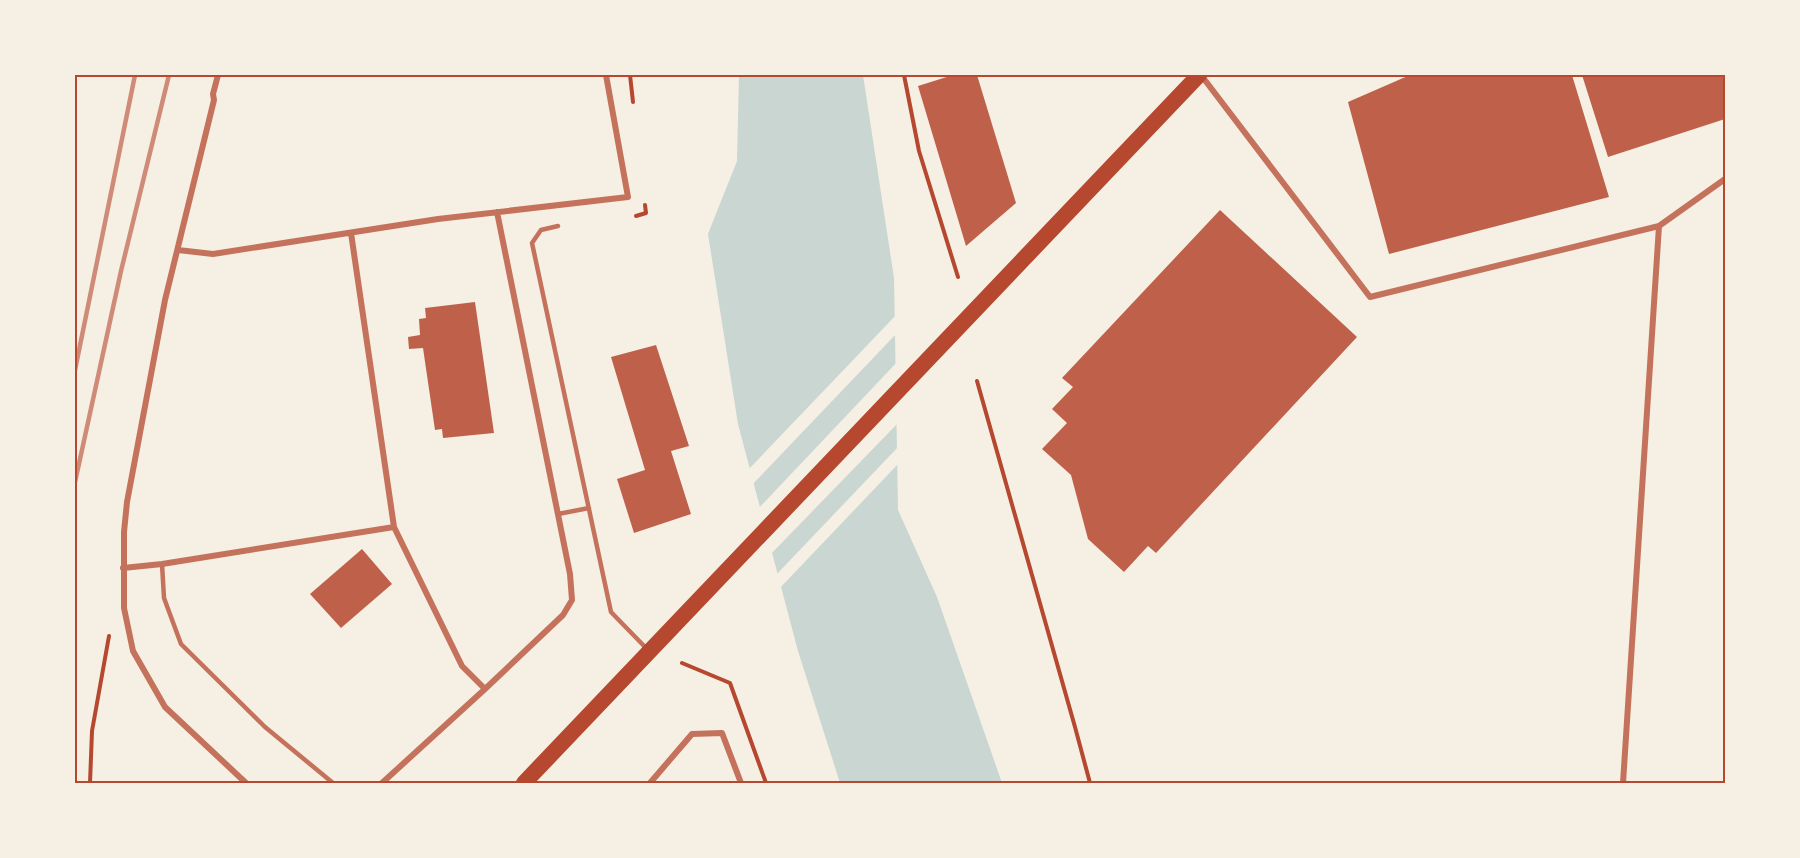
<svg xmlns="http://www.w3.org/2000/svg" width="1800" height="858" viewBox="0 0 1800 858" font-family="Cabin,sans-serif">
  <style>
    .water { fill: #c9d6d2 }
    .pier { fill: #f6efe4 }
    .building { fill: #bf614a }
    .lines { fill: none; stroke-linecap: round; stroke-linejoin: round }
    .path { stroke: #b5482f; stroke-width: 4 }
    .service { stroke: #c5725c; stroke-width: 4.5 }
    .minor { stroke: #c5725c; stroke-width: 6 }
    .trunk { stroke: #b5482f; stroke-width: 16 }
    .rail { stroke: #cf8b77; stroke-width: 4.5 }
    .neatline { fill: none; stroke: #b5482f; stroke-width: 2 }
  </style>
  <rect width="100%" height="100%" fill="#f6efe4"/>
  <path class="water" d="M739 75H863L894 278 898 510 937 597 1002 783H840L798 651 738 424 708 234 737 161Z"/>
  <path class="pier" d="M898 313V332L751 486 747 471Z
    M899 360 900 421 769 556 757 510Z
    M900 445V462L778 590 775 576Z"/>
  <path class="building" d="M953 75H977L1016 203 966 246 918 86Z
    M1410 75H1572L1609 197 1389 254 1348 102Z
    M1582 75H1725V119L1608 157Z
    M1220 210 1357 337 1156 553 1148 546 1124 572 1088 539 1071 475 1042 449 1067 423 1052 409 1073 387 1062 378Z
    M475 302 494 433 443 438 442 429 435 430 423 348 409 349 408 337 420 335 419 319 426 318 425 308Z
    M656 345 689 446 671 451 691 514 634 533 617 479 645 470 611 357Z
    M362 549 392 584 341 628 310 594Z"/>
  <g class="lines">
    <path class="path" d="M630 75 633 102
      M904 75 919 151 958 277
      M636 216 646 213 645 205
      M977 381 1075 727 1090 783
      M682 663 730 683 766 783
      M90 783 92 731 109 636"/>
    <path class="service" d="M558 226 541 230 532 243 611 612 647 649
      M558 514 589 508
      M162 564 164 598 181 644 265 727 333 783"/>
    <path class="minor" d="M218 75 213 94 214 100 165 300 127 502 124 532V608L133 651 165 707 246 783
      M1201 75 1370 297 1659 226 1725 179
      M351 233 394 527 462 666 485 689
      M178 250 213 254 438 219 628 197 606 75
      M123 568 162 564 394 527
      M382 783 485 689 563 615 572 600 570 574 497 212
      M650 783 692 734 722 733 741 783
      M1623 783 1659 226"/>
    <path class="trunk" d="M524 783 1199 75"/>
    <path class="rail" d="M75 370 135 75
      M75 482 121 271 169 75"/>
  </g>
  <rect width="1800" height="858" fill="none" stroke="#f6efe4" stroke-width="153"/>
  <rect x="76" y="76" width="1648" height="706" class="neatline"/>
</svg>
